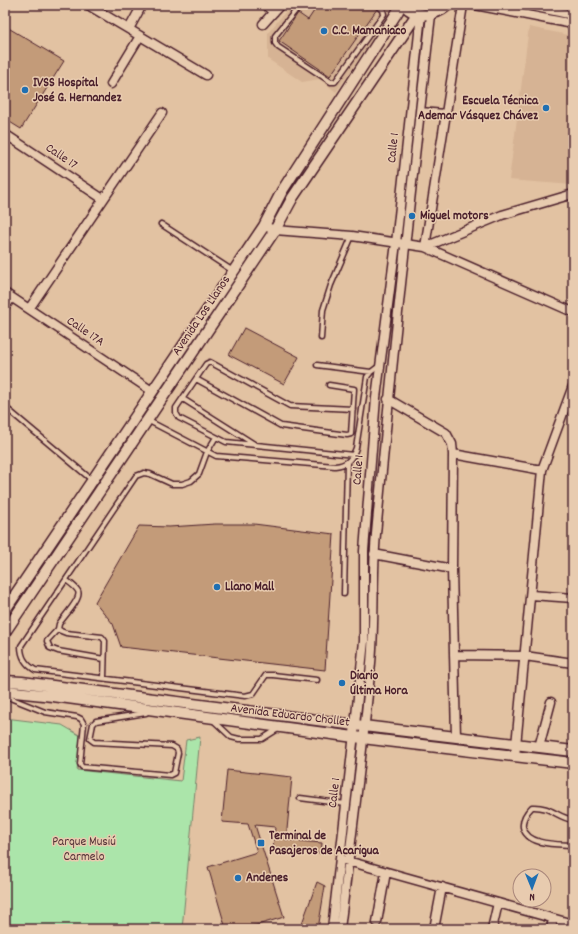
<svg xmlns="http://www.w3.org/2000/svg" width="578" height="934" viewBox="0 0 578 934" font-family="Dekko,sans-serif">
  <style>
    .built { fill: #d6b394 }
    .green { fill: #abe5aa; stroke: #7a826a }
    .building { fill: #c39b79; stroke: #4a1f2b }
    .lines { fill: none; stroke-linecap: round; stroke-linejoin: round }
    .service-casing { stroke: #4a1f2b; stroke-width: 7 }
    .minor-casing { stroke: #4a1f2b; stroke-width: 11 }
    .tertiary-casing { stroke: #4a1f2b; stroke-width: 13 }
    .service { stroke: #e8cbaf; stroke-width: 4 }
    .minor { stroke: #e8cbaf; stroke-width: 8 }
    .tertiary { stroke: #e8cbaf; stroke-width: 10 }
    .poi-dot { fill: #1f6fb2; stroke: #e8cbaf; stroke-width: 1.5 }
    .labels { text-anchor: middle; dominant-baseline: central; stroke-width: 3; stroke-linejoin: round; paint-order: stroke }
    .poi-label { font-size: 13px; font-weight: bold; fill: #4a1f2b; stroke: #e8cbaf; text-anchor: start }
    .street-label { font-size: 13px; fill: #4a1f2b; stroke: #e8cbaf }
    .park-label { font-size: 13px; fill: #543338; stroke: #e8cbaf }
  </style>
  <rect width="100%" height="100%" fill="#e2c2a2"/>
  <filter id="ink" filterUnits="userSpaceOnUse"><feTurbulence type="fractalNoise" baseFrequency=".025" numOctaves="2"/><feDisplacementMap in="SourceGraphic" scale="8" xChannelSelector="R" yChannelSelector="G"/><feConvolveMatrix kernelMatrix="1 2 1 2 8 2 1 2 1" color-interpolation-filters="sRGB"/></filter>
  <g filter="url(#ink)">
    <path class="built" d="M291 5H390V14L336 92 320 79 302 82 268 59V33Z
      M529 27 573 36V185L509 180Z"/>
    <path class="green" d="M5 718 62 725 81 736 77 770 181 781 186 740 200 737 182 929H5Z"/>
    <path class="building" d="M318 5H372L377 9 330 76 279 41 298 13 308 20Z
      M5 26 64 61 21 129 5 119Z
      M244 328 299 357 284 384 229 355Z
      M215 524H254L334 534 325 670 121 647 113 624 95 602 139 526 169 527Z
      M227 770 292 777 286 840 322 843 321 853 273 849 275 827 255 825 284 917 244 929H226L208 867 257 852 248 824 222 822Z
      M317 882 325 886 318 929H307L301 926Z"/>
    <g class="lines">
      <g class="service-casing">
        <path id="service" d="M300 5 275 36V43L278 47 331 82H335L384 14 383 10 377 5
          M161 224 233 271
          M5 310 13 299
          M321 338 323 310 331 285 352 236
          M317 365 371 372
          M196 379 281 426 347 435 351 434 354 389 329 385
          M183 399 254 444
          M5 407 92 480
          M353 409 290 406 210 362 206 364 176 408V413L179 418 226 442 354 455
          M147 420 216 456 335 466C347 465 352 459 356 448L367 377 371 372 379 366
          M216 437 207 452 199 474 191 481 182 484H172L150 474 144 473 136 476 21 646C21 657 25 664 35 670L245 696 253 694 266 675H273L317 680
          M66 580C70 583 76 587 78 591 82 599 63 617 59 624L58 629 61 631 66 633 102 637 105 641 104 678
          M344 594 347 463
          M58 629 47 641 50 648 58 651 104 659
          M5 696 45 712 77 717 81 719 84 724 80 764 82 767 170 775 174 773 178 753 177 749 172 746 94 742 90 739 93 724 96 721 146 713
          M214 721 231 737 239 739H262L278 729
          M300 798 346 804
          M573 820C556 817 551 806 532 807 527 812 522 819 523 827 527 846 558 844 573 845"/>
      </g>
      <g class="minor-casing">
        <path id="minor" d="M88 5 206 75
          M265 5 274 12
          M475 5 573 24
          M527 5 573 15
          M263 24 280 5
          M129 29 142 5
          M111 84 140 36
          M420 112 445 114
          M5 134 103 199
          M264 226 275 230 352 236 425 247 573 312
          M425 247 463 5
          M425 247 502 215 573 194
          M5 293 152 391
          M29 309 162 113
          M388 399 446 433 452 444 453 454 452 569 456 737
          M453 454 542 470
          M374 554 452 569
          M531 595 573 598
          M454 655 525 656 573 663
          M539 747 551 702
          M515 756 542 470 573 386
          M344 860 573 924
          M377 922 386 872
          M332 929 355 725 364 641V551L376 398 396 243 421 15
          M340 929C351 840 363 752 371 663 375 620 372 577 376 534 392 360 411 188 431 15
          M434 929 442 887
          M492 929 498 903
          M551 929 553 919"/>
      </g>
      <g class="tertiary-casing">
        <path id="tertiary" d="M404 5C417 19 435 16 448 5
          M5 610 264 226 282 191 398 11 400 5
          M5 632 275 230 293 197 417 14
          M5 681 22 682 355 725 573 751
          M5 691 53 696 354 737 573 763"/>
      </g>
      <use href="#service" class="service"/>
      <use href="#minor" class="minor"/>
      <use href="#tertiary" class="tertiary"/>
    </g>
  </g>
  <g class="poi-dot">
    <circle cx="324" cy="31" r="4"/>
    <circle cx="25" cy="90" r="4"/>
    <circle cx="546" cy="108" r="4"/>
    <circle cx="412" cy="216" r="4"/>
    <circle cx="217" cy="587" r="4"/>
    <circle cx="342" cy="683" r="4"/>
    <rect x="257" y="839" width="8" height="8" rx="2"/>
    <circle cx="238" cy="878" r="4"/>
  </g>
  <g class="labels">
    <g class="poi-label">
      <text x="332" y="31">C.C. Mamaniaco</text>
      <text x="33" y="83">IVSS Hospital<tspan x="33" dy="15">José G. Hernandez</tspan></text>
      <text x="538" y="101" text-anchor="end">Escuela Técnica<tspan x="538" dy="15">Ademar Vásquez Chávez</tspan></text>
      <text x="420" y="216">Miguel motors</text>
      <text x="225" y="587">Llano Mall</text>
      <text x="350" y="676">Diario<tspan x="350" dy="15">Última Hora</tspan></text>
      <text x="269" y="836">Terminal de<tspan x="269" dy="15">Pasajeros de Acarigua</tspan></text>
      <text x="246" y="878">Andenes</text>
    </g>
    <g class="street-label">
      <text transform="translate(394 148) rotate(-84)">Calle 1</text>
      <text transform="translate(61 157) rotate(34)">Calle 17</text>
      <text transform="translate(202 316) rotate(-56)">Avenida Los Llanos</text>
      <text transform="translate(85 332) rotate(34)">Calle 17A</text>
      <text transform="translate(359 470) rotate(-85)">Calle 1</text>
      <text transform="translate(290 716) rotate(7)">Avenida Eduardo Chollet</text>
      <text transform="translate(335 793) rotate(-83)">Calle 1</text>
    </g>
    <g class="park-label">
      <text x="84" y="842">Parque Musiú<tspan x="84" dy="15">Carmelo</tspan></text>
    </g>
  </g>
  <rect width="578" height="934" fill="none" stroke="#e8cbaf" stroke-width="20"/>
  <rect x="10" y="10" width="558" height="914" fill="none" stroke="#4a1f2b" stroke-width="1.5" filter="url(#ink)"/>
  <g transform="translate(532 888) rotate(179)"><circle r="19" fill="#e8cbaf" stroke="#a9867a"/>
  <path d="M0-3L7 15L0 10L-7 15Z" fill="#1f6fb2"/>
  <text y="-6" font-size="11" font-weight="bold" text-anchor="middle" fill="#4a1f2b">N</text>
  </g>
</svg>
